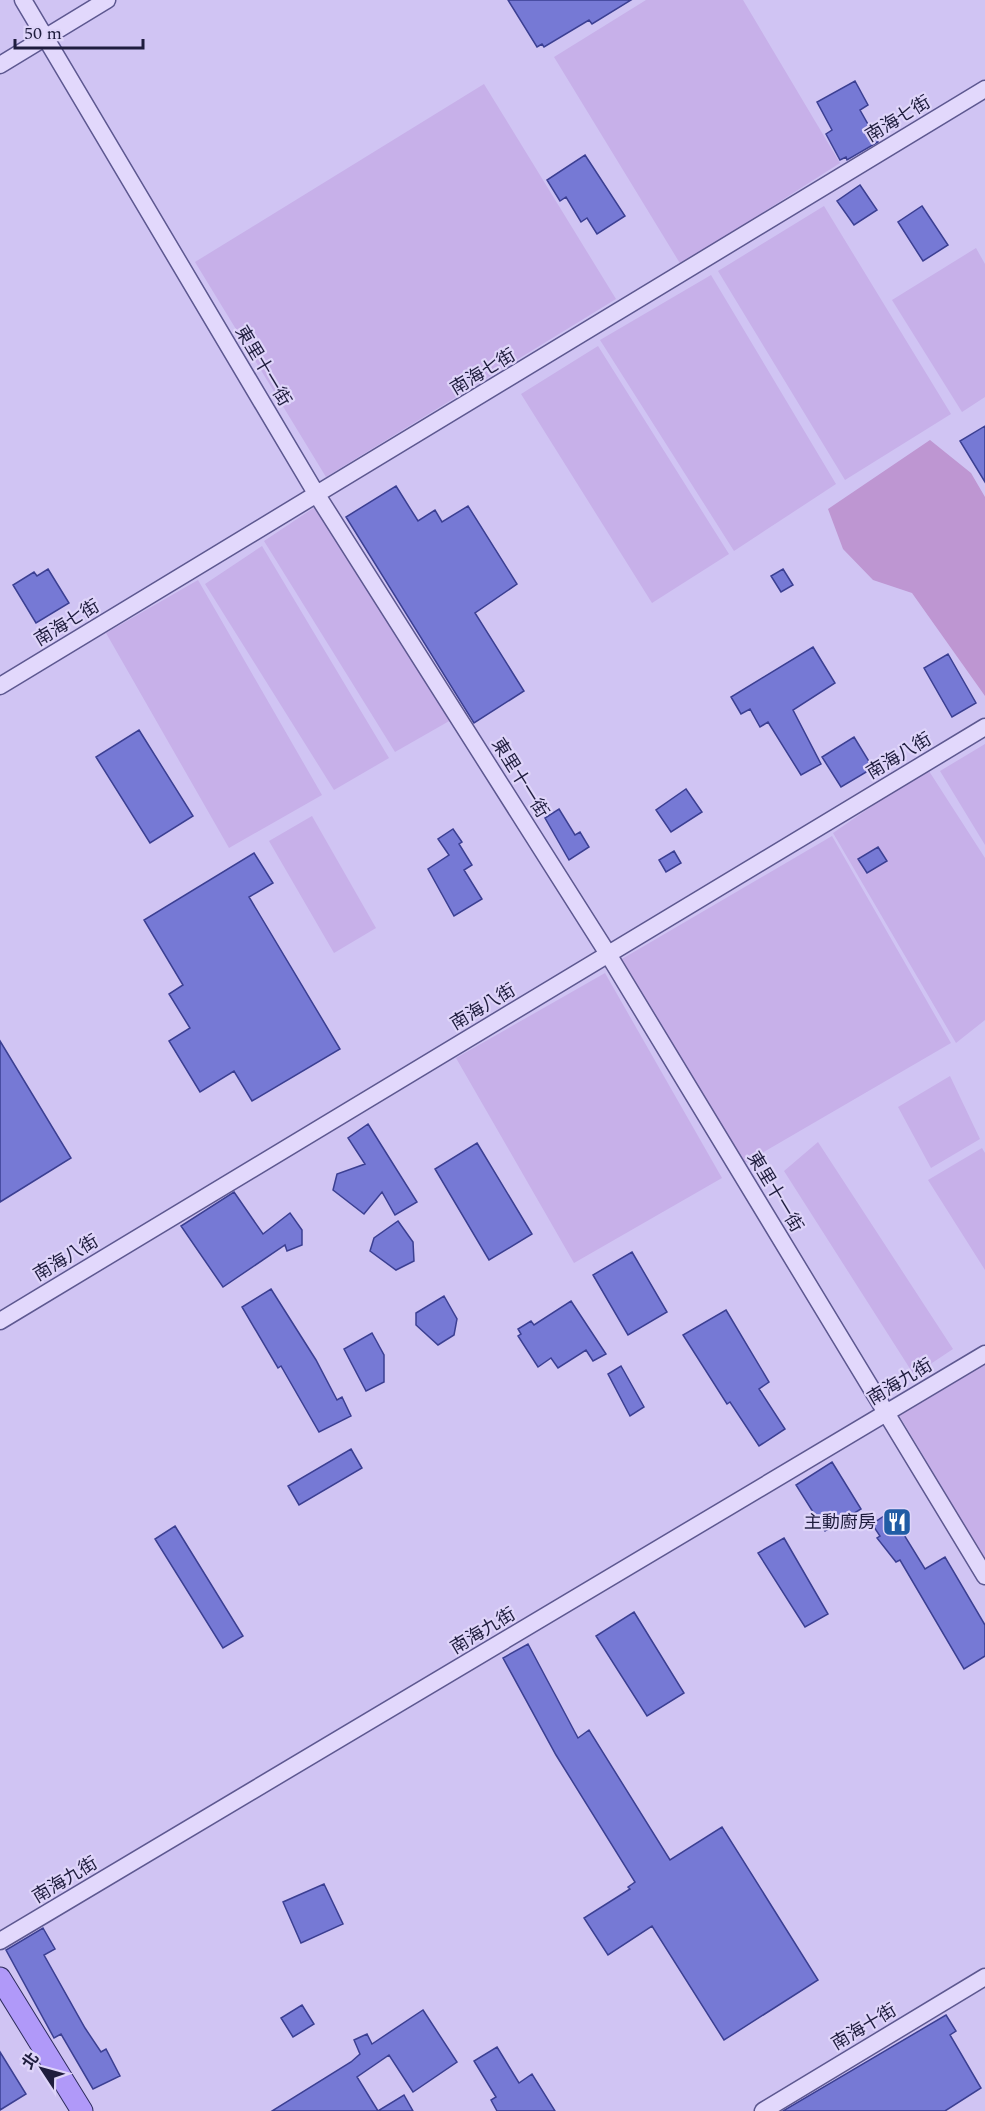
<svg xmlns="http://www.w3.org/2000/svg" width="985" height="2111" viewBox="0 0 985 2111" font-family="Spectral,'Noto Sans TC',serif">
  <style>
    .farmland { fill: #c7b0e9 }
    .green { fill: #be96d2 }
    .building { fill: #7679d5; stroke: #3b3f92; stroke-width: 1.5 }
    .lines { fill: none; stroke-linecap: round; stroke-linejoin: round }
    .minor-casing { stroke: #5d5890; stroke-width: 19 }
    .major-casing { stroke: #2d2c5d; stroke-width: 23 }
    .minor { stroke: #e2d8fc; stroke-width: 16 }
    .major { stroke: #b099f9; stroke-width: 21 }
    .labels { text-anchor: middle; dominant-baseline: central; stroke-width: 4.5; stroke-linejoin: round; paint-order: stroke }
    .street-label { font-size: 18px; fill: #1f1d3e; stroke: #ded4f9 }
    .poi-label { font-size: 18px; fill: #1f1d3e; stroke: #ded4f9; text-anchor: end }
  </style>
  <rect width="100%" height="100%" fill="#d0c4f3"/>
  <path class="farmland" d="M646 0H743L840 163 681 265 554 57Z
    M484 84 616 299 326 477 195 262Z
    M824 206 951 414 845 480 718 271Z
    M976 248 985 264V397L962 412 892 300Z
    M711 275 836 484 734 551 600 340Z
    M598 346 729 554 652 603 521 394Z
    M321 503 451 720 395 752 264 541Z
    M262 546 389 758 334 790 205 584Z
    M198 580 322 795 229 848 106 633Z
    M985 744V845L940 771Z
    M927 768 985 858V1020L956 1043 833 833Z
    M312 816 376 928 334 953 269 841Z
    M832 836 951 1043 736 1168 615 963Z
    M605 973 722 1178 574 1263 456 1058Z
    M950 1076 980 1139 931 1168 898 1107Z
    M818 1142 953 1349 914 1375 784 1171Z
    M982 1148 985 1153V1270L928 1180Z
    M985 1359V1559L899 1415Z"/>
  <path class="green" d="M930 440 971 473 985 497V696L912 593 873 580 843 549 828 509Z"/>
  <path class="building" d="M508 0H631L592 24 589 20 544 47 542 44 537 47Z
    M855 81 868 105 860 110 878 142 847 160 846 157 840 160 826 134 832 130 817 102Z
    M585 155 625 216 597 234 587 218 581 222 566 197 560 201 547 180Z
    M860 185 877 210 854 225 837 201Z
    M922 206 948 245 923 261 898 222Z
    M985 426V482L960 441Z
    M396 486 418 521 435 510 442 522 468 506 517 584 475 613 524 691 474 723 346 517Z
    M48 569 69 603 36 623 13 585 34 572 37 576Z
    M783 569 793 585 781 592 771 576Z
    M813 647 835 683 793 710 821 764 801 775 768 722 760 727 750 709 741 714 731 697Z
    M948 654 976 703 952 717 924 668Z
    M139 730 193 816 150 843 96 757Z
    M854 737 873 768 841 787 822 757Z
    M686 789 702 812 671 832 656 810Z
    M559 809 575 835 580 832 589 847 569 860 545 818Z
    M453 829 462 842 459 844 472 865 464 870 482 899 454 916 428 869 449 855 438 839Z
    M878 847 887 861 867 873 858 859Z
    M674 851 681 863 666 872 659 860Z
    M254 853 273 883 249 897 340 1049 252 1101 234 1071 200 1092 169 1041 190 1028 169 994 183 985 144 920Z
    M0 1041 71 1158 0 1202Z
    M368 1124 417 1202 395 1215 382 1192 364 1214 333 1190 337 1174 365 1164 348 1138Z
    M477 1143 532 1234 489 1260 435 1169Z
    M234 1192 263 1234 290 1213 302 1230V1245L287 1251 285 1245 223 1287 181 1226Z
    M398 1221 413 1242 414 1261 396 1270 370 1251 374 1238Z
    M632 1252 667 1312 628 1335 593 1275Z
    M271 1289 316 1360 337 1400 342 1397 351 1416 319 1432 281 1366 278 1368 242 1307Z
    M444 1296 457 1319 454 1335 438 1345 416 1325V1313Z
    M571 1301 606 1354 593 1361 586 1350 558 1368 551 1358 538 1367 518 1336 521 1334 518 1329 531 1321 534 1325Z
    M726 1310 769 1382 759 1389 785 1429 759 1446 730 1402 727 1404 683 1335Z
    M372 1333 384 1355V1382L366 1391 344 1349Z
    M621 1366 644 1407 630 1416 608 1374Z
    M351 1449 362 1468 299 1505 288 1486Z
    M832 1462 861 1509 825 1531 796 1485Z
    M890 1512 925 1569 945 1557 985 1625V1656L964 1669 900 1560 896 1562 877 1538 880 1536 872 1524Z
    M175 1526 243 1636 223 1648 155 1539Z
    M784 1538 828 1614 805 1627 758 1553Z
    M634 1612 684 1693 647 1716 596 1636Z
    M528 1644 578 1738 589 1730 670 1860 722 1827 818 1980 724 2040 652 1926 608 1955 584 1918 630 1889 628 1887 635 1882 556 1755 503 1658Z
    M324 1884 343 1924 301 1943 283 1902Z
    M43 1928 55 1949 44 1955 85 2028 101 2052 106 2049 120 2076 93 2089 61 2034 54 2038 6 1950Z
    M302 2005 314 2024 293 2037 281 2018Z
    M423 2010 457 2062 413 2092 389 2055 357 2077 378 2111 404 2095 413 2111H272L351 2062 360 2054 354 2040 367 2034 372 2044Z
    M946 2015 956 2031 950 2035 981 2088 945 2111H783Z
    M497 2047 519 2083 532 2074 555 2111H497L491 2100 496 2097 474 2061Z
    M0 2052 26 2094 0 2110Z"/>
  <g class="lines">
    <g class="minor-casing">
      <path id="minor" d="M23 0 317 495 608 954 985 1576
        M0 65 107 0
        M0 686 985 89
        M0 1321 985 727
        M0 1941 985 1354
        M763 2111 985 1977"/>
    </g>
    <g class="major-casing">
      <path id="major" d="M0 1978 82 2111"/>
    </g>
    <use href="#minor" class="minor"/>
    <use href="#major" class="major"/>
  </g>
  <defs>
    <g id="restaurant-square" transform="scale(1.5)"><rect x="-9" y="-9" width="18" height="18" rx="4" fill="#215da5" stroke="#ded4f9"/><path d="M-5-6h1v4h1v-4h1v4h1v-4h1v5L-1.5 .5V6h-2V.5L-5-1ZM5-6V6H3V1.5H1.5Q1.5-4 5-6Z" fill="#fff"/></g>
  </defs>
  <g fill-rule="evenodd">
    <use href="#restaurant-square" x="897" y="1522"/>
  </g>
  <g class="labels">
    <g class="street-label">
      <text transform="translate(898 119) rotate(-31)">南海七街</text>
      <text transform="translate(263 366) rotate(59)">東里十一街</text>
      <text transform="translate(483 372) rotate(-31)">南海七街</text>
      <text transform="translate(67 623) rotate(-31)">南海七街</text>
      <text transform="translate(899 756) rotate(-31)">南海八街</text>
      <text transform="translate(520 778) rotate(58)">東里十一街</text>
      <text transform="translate(483 1007) rotate(-31)">南海八街</text>
      <text transform="translate(775 1192) rotate(59)">東里十一街</text>
      <text transform="translate(66 1258) rotate(-31)">南海八街</text>
      <text transform="translate(900 1382) rotate(-31)">南海九街</text>
      <text transform="translate(483 1631) rotate(-31)">南海九街</text>
      <text transform="translate(65 1880) rotate(-31)">南海九街</text>
      <text transform="translate(864 2027) rotate(-31)">南海十街</text>
    </g>
    <g class="poi-label">
      <text x="876" y="1522">主動廚房</text>
    </g>
  </g>
  <g transform="translate(42 2069) rotate(306)" stroke="#ded4f9" stroke-width="4.5" paint-order="stroke">
  <path d="M0-4.5L10 22L0 15L-10 22Z" fill="#1f1d3e"/>
  <text y="-9" font-size="16" font-weight="bold" text-anchor="middle" fill="#1f1d3e">北</text>
  </g>
  <path d="M15 39v9h128v-9" fill="none" stroke="#1f1d3e" stroke-width="3"/>
  <text x="24" y="39" font-size="18" fill="#1f1d3e" stroke="#ded4f9" stroke-width="4.5" paint-order="stroke">50 m</text>
</svg>
